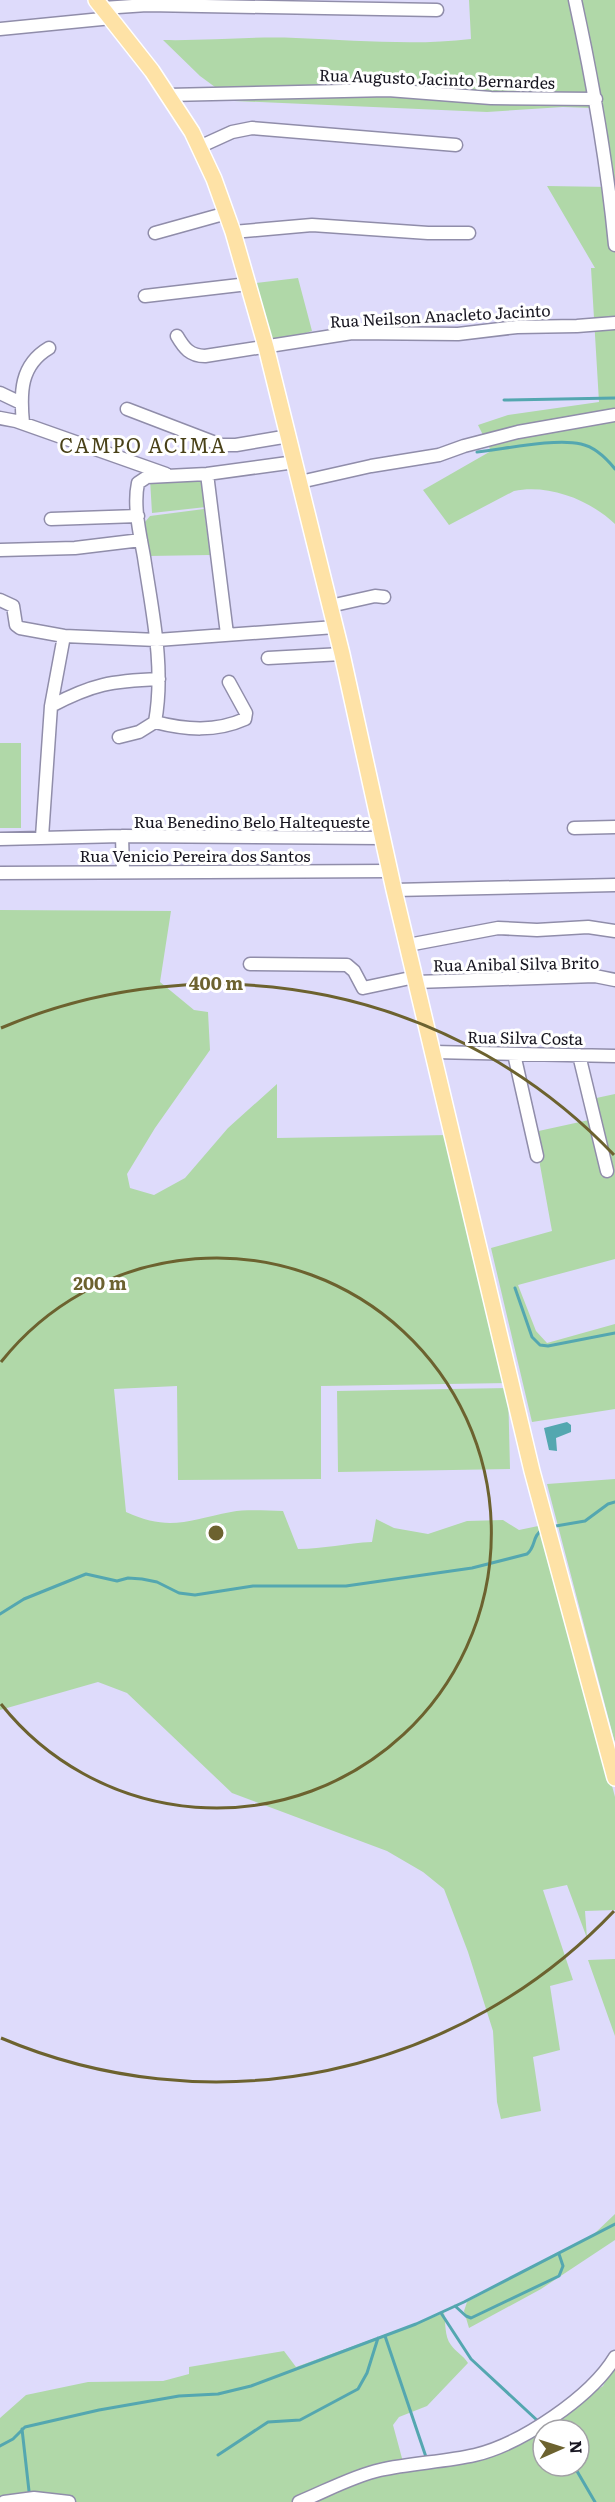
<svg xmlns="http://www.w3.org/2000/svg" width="615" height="2502" viewBox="0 0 615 2502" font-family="Literata,serif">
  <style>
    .green { fill: #b0d8a8; fill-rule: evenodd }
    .water { fill: #54a7b0 }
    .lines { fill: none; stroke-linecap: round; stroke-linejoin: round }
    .stream { stroke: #54a7b0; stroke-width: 3 }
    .minor-casing { stroke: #908daa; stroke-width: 15 }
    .major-casing { stroke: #fff; stroke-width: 18 }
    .minor { stroke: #fff; stroke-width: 12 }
    .major { stroke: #fee2a6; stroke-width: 15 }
    .ring { fill: none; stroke: #6c622f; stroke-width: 3 }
    .labels { text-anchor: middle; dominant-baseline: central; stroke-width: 6; stroke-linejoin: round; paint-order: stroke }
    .street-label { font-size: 16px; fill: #171520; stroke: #fff }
    .quarter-label { font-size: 20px; letter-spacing: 1.5px; fill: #494118; stroke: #fff }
    .centre { fill: #6c622f; stroke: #fff; stroke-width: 3 }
    .ring-label { font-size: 18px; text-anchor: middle; font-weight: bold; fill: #6c622f; stroke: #fff; stroke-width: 6; stroke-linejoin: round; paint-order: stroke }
  </style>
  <rect width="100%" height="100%" fill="#dedbfb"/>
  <path class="green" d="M469 0H615V524C590 500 549 484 514 491L449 525 423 490 491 451 478 425 508 415 599 402 591 268H595L547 186 611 187 591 108 563 107 487 112 234 101 200 76 163 40C207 41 252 36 296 38 355 40 413 46 471 39Z
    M298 278 312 331 273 343 256 283Z
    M201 475 206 507 152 513 150 479Z
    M204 509 210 555 149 556 145 522 150 516Z
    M0 743H21V828H0Z
    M0 910 171 911 160 982 194 1010 208 1012 210 1050 155 1128 127 1174 130 1188 154 1195 185 1178 228 1128 277 1084V1138L449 1135 509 1383 321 1386V1479L178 1480 177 1386 114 1389 126 1512C169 1532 189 1520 231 1512 248 1509 266 1511 283 1511L298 1549C323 1549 347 1543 372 1542L376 1519 394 1528 428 1534 467 1521 503 1520 519 1530 543 1525 615 1797V1910L585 1911 587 1938 567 1885 543 1890 573 1980 550 1986 560 2050 533 2057 541 2111 501 2119 497 2102 493 2031 468 1952 444 1889 423 1872 387 1851 232 1793 127 1693 98 1682 0 1710Z
    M615 1094V1259L518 1285 536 1331 547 1343 615 1324V1409L532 1422 491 1248 552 1231 534 1132 589 1120 587 1100Z
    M508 1388 510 1469 338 1472 337 1391Z
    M615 1479V1743L547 1484Z
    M615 1959V2036L588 1960Z
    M615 2214V2240L541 2289 469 2328 464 2311 467 2302 593 2235Z
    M444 2313C446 2322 444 2336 451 2345 456 2352 463 2355 468 2363L427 2406 399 2417 393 2425 403 2462 481 2453 548 2415 584 2385 592 2393 603 2386 615 2363V2502H0V2418L26 2395 88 2382 163 2381 189 2374V2367L284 2351 296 2367ZM543 2430H579V2466H543Z"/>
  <path class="water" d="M567 1422 571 1425V1432L556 1438 557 1451 549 1450 544 1428Z"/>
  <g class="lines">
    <path class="stream" d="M504 400 615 398
      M477 452C505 449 555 438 581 444 595 447 607 459 615 469
      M515 1288 532 1337 540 1345 548 1346 615 1333
      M550 1527 585 1521 608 1504 615 1502
      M0 1614 24 1599 86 1574 117 1581 128 1578 142 1579 157 1582 179 1593 195 1595 253 1586H346L472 1568 527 1554C536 1547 532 1536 542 1530
      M455 2306 466 2316 471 2318 559 2276 563 2266 559 2254
      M441 2313 471 2359 539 2422
      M385 2336 426 2457
      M22 2429 29 2491
      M0 2446 13 2439 25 2427 99 2410 179 2396 218 2394 251 2386 416 2324 464 2302 615 2224
      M218 2455 268 2422 300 2420 358 2389 367 2373 378 2338
      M574 2466 595 2502"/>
    <g class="minor-casing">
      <path id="minor" d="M575 0C593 82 607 162 615 245
        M103 8 147 5 437 10
        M0 29 112 18
        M168 95 388 90 491 98 596 99
        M199 147 232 132 252 128 456 145
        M233 232 312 225 428 233H469
        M155 233 227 213
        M145 296 248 284
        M177 336C184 348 190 356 205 356L352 333 458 334 517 327 577 326 615 323
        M0 393 21 403
        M127 409 221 445H236L289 436
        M0 418 16 421 166 474
        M23 423C20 393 20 365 49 348
        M207 474 227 634
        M300 482 371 466 439 455 464 446 518 432 615 415
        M51 519 138 516
        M0 550 75 548 141 540
        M0 600 13 606 16 625 20 628 64 636 157 640 335 627
        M330 606 375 596 384 597
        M268 658 342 654
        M51 706C93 684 111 681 159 679
        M155 722C186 730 216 732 245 719L246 713 229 682
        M119 737 139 732 155 722C165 667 152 611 144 557 140 534 133 506 138 483L147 477 207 474 295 462
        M574 828 615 827
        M122 836 123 871
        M42 837 51 706 64 636
        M0 839 122 836 382 838
        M0 873 390 871
        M394 890 615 885
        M408 945 498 928 537 930 588 927 615 931
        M250 964 347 965 354 971 363 988 415 977
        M416 982 595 976 615 980
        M434 1052 615 1056
        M514 1054 537 1156
        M579 1055 607 1171
        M4 2502 34 2498 69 2502
        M299 2502C326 2491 353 2476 380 2470 411 2463 444 2462 475 2455 521 2444 591 2397 615 2357"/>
    </g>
    <g class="major-casing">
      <path id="major" d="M96 0 152 71 192 132 214 179 233 232 266 347 342 654 394 890 532 1471 615 1778"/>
    </g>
    <use href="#minor" class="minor"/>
    <use href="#major" class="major"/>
  </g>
  <g class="ring">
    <path d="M1 1362A275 275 0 1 1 1 1704"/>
    <path d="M614 1911A549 549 0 0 1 1 2038M1 1028A549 549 0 0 1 614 1155"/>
  </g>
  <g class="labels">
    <g class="street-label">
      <text transform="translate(437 78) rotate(2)">Rua Augusto Jacinto Bernardes</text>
      <text transform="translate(440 315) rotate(-3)">Rua Neilson Anacleto Jacinto</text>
      <text x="252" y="821">Rua Benedino Belo Haltequeste</text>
      <text x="195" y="855">Rua Venicio Pereira dos Santos</text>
      <text transform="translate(516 963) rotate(-1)">Rua Anibal Silva Brito</text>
      <text transform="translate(525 1037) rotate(1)">Rua Silva Costa</text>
    </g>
    <g class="quarter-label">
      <text x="143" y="444">CAMPO ACIMA</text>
    </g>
  </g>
  <circle cx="216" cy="1533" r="9" class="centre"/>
  <g class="ring-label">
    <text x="216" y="990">400 m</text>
    <text x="100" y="1290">200 m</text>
  </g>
  <g transform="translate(561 2448) rotate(87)"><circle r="28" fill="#ffffff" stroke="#a2a1a6" stroke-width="1.5"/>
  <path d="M0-4.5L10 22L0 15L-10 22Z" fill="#6c622f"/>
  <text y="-9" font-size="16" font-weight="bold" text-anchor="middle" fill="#171520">N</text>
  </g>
</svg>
